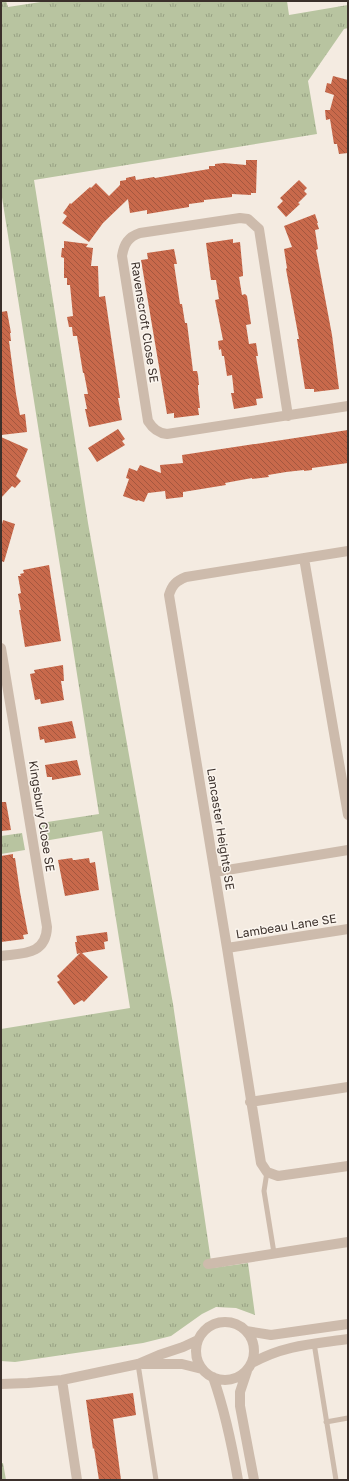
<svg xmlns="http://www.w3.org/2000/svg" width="349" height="1481" viewBox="0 0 349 1481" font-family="'Golos Text',sans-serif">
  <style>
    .park { fill: url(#park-tufts) }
    .building { fill: url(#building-back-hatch) }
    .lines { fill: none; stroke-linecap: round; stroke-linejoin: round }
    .lane { stroke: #cdbbac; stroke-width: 5 }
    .street { stroke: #cdbbac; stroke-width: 10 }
    .labels { text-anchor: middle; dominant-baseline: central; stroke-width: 3; stroke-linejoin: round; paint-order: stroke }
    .street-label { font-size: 12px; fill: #3b302b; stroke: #fbf5ee }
  </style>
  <defs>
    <pattern id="park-tufts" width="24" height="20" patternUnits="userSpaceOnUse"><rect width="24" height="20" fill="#b8c4a0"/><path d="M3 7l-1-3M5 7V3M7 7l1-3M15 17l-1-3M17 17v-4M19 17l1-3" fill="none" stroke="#97a083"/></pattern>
    <pattern id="building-back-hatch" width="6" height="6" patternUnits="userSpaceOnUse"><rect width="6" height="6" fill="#c8694b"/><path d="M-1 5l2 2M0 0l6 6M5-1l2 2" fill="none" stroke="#a4573f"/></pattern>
  </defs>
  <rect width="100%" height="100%" fill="#f4ebe1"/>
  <path class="park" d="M1 1H6L8 7 47 1H287L289 15 348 5V28L344 29 308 81 317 134 34 180 88 523 173 1004 212 1268 248 1263 255 1315 236 1308 216 1307 202 1314 171 1336 143 1343 15 1362 1 1361V1029L130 1008 102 831 44 841 41 823 99 814 1 191Z
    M22 833 25 850 1 854V836Z
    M1 1463H3L6 1480H1Z"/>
  <path class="building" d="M333 76 348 80V153L339 154 337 144H334L330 119 326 120 325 110H330L334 95 325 92 327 83 331 84Z
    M246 160H257L256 193H251V195L232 194V197L204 200V202L189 204V207L147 214V210L130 213 128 199 103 223 89 242 62 223 67 216 63 213 70 203 71 204 90 187 91 188 96 183 109 196 120 185V181L126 180V178L135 176 136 180 154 177 155 178 209 169V166H215V164L224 163 246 165Z
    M299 180 307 188 304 191 307 194 298 203 300 204 286 217 277 207 283 201 280 198Z
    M315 214 318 223H317L319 229 315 230 318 249 316 250 332 335 339 389 314 392V389H305L297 339H299L286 269 287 268 284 249 292 247 284 226Z
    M233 239V243L240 242 243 274V276L239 277 242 295 245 294 247 296 251 324 246 325 249 344 256 343 258 356H256L263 398 256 399 257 405 234 409 231 393H234L232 375 227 376 224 356H222L221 349 219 350 218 341 223 340 215 300 219 299 216 280H211L206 243Z
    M64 241 88 244 86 247 93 248 91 266H98L99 297 105 296 120 398H118L122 420 89 427 85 409H87L84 394H88L84 373H83L77 336H73L72 327H69L67 317 73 316 70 285H67V278H64V258L61 257 62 248H64Z
    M174 249 177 264H174L180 304H182L185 323H187L193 371H197L198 375 199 385H198V389L200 408H198L199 415 174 418V413L167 414 141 260 148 259 147 253Z
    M7 311 11 333H10L11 341H9L16 394 20 415 25 414 27 432 1 435V312Z
    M118 429 125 439 122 441 125 445 97 462 88 448Z
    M348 430V463L312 468V470L304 471V470L286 472 268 475 269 477 252 479V478L225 483 226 485 183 492V497L166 499 165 491 148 493 144 502 138 500 137 501 123 496 129 479 126 478 129 468 137 471 140 465 161 473 160 465 183 463 182 455Z
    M1 437 28 449 16 476 21 481 15 488 12 486 1 498Z
    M3 520 15 524 4 562 1 561V528Z
    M49 565 61 641 25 647 19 610H21L18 594 21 593 18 576H21L20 574 24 573 23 570Z
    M63 665 64 681H61L64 700 41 704 40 699 35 700 30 674 35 673 34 670Z
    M72 721 76 738 45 743 44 739 40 740 38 727Z
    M77 760 81 775 52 780V777H47L45 765Z
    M1 802H6L11 830 1 831Z
    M13 854V858H15L20 892 28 934 23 935 24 939 1 942V856Z
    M72 858 73 860H75L89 858 90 863 95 862 99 890 65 896 58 860Z
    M107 932 108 941 104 942 105 949 82 953 108 977 84 1002 82 1000 74 1005 57 982 60 980 57 976 80 953 77 954 75 942H77L76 936Z
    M133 1393 136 1415 113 1419 121 1480H99L94 1448 93 1449 86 1400Z"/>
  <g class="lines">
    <path class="lane" d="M267 1172 264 1191 274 1253
      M314 1343 336 1480
      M138 1364 156 1480
      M326 1422 348 1418"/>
    <path class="street" d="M288 416 259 229 248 219 240 218 140 233C128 237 124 244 122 256L148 421C153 429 158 433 167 434L348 406
      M348 551 186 577C176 581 172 585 169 595L227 948 261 1163 267 1172 278 1176 348 1166
      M304 558 348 815
      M1 648 47 927C46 955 23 953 1 956
      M215 872 348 850
      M227 948 348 929
      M250 1102 348 1087
      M208 1264 348 1242
      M196 1351a29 29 0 1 1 58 0a29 29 0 1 1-58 0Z
      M246 1331 271 1335 348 1324
      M252 1363C284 1345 313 1344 348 1339
      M142 1364H182L202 1369
      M247 1371 240 1392V1406L254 1480
      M213 1377C225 1411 232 1445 238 1480
      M62 1380 77 1480
      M1 1384 28 1383 62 1380 138 1364 159 1355 183 1347 198 1340"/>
  </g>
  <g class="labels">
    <g class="street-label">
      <text transform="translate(145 322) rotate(81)">Ravenscroft Close SE</text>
      <text transform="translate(42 816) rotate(81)">Kingsbury Close SE</text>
      <text transform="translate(221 829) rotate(81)">Lancaster Heights SE</text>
      <text transform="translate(286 926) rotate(-9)">Lambeau Lane SE</text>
    </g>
  </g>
  <rect width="349" height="1481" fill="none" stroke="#3b302b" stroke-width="4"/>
</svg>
